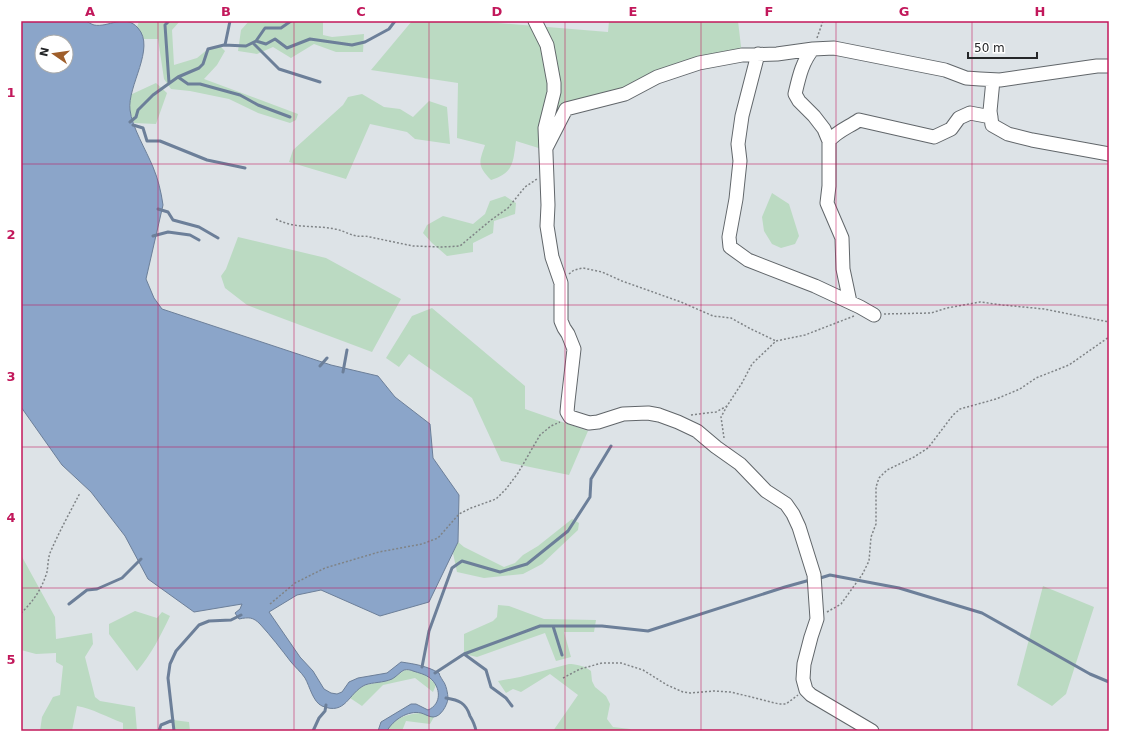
<svg xmlns="http://www.w3.org/2000/svg" width="1130" height="752" viewBox="0 0 1130 752" font-family="'DejaVu Sans',sans-serif">
  <style>
    .green { fill: #bbdac2 }
    .water { fill: #8ba5c9; stroke: #6c7f99; fill-rule: evenodd }
    .lines { fill: none; stroke-linecap: round; stroke-linejoin: round }
    .stream { stroke: #6c7f99; stroke-width: 3 }
    .minor-casing { stroke: #61666a; stroke-width: 15 }
    .path { stroke: #7f8386; stroke-width: 1.5; stroke-dasharray: 2 2; stroke-linecap: butt }
    .minor { stroke: #fff; stroke-width: 13 }
    .grid { fill: none; stroke: #c2185b; stroke-width: 1; stroke-opacity: 0.55 }
    .neatline { fill: none; stroke: #c2185b; stroke-width: 1.5 }
    .grid-label { font-size: 13px; text-anchor: middle; font-weight: bold; fill: #c2185b }
  </style>
  <rect width="100%" height="100%" fill="#dde3e7"/>
  <path class="green" d="M139 21H180L172 30 174 65 197 58 208 49 220 46 225 51 217 65 204 79 298 114 296 120 290 123 258 113 229 99 190 91 171 89 164 79 158 39H144L137 27Z
    M249 21H323V35L332 37 364 34 363 52H336L314 44 291 58 273 47 257 54 238 51 241 30Z
    M412 21H474L608 32 609 21H738L742 55 566 109 545 150 516 141C513 162 514 173 491 180 477 165 479 163 485 145L457 138 458 83 371 70Z
    M156 83 167 93 156 124 134 123 130 111V95Z
    M362 94 384 107 400 109 413 117 429 101 447 107 450 144 415 139 407 132 370 124 346 179 289 162 293 150 343 105 348 97Z
    M772 193 789 204 799 236 795 244 781 248 772 244 764 231 762 217Z
    M505 196 516 203 515 214 494 221 493 233 473 243V252L447 256 432 243 423 233 427 225 443 216 473 224 485 214 490 201Z
    M238 237 326 258 401 299 372 352 247 305 225 288 221 276 226 269Z
    M432 308 525 386V409L588 431 569 475 501 461 472 398 409 354 399 367 386 358 412 316Z
    M572 519 579 523 578 530 542 564 523 574 484 578 457 572 453 553 458 542 464 547 504 567 515 563 523 555 538 546Z
    M21 555 55 617 56 639 92 633 93 644 85 657 95 697 100 701 135 707 137 731H123V723C107 717 93 709 77 706L72 731H40L42 717 53 697 60 695 63 666 56 662V653L36 654 21 650Z
    M1043 586 1094 607 1066 694 1052 706 1017 685Z
    M498 605 509 606 544 619 596 620 594 632H564L571 657 556 661 545 633 477 657 464 654V634L493 621 497 617Z
    M135 611 157 618 162 612 170 616C161 635 151 655 137 671L109 634V624Z
    M569 664C576 664 585 666 591 671L592 681 595 687 606 696 610 704 607 719 613 727 630 729 631 731H553L578 695 550 674 521 692 513 689 506 693 498 681 520 677Z
    M405 670C418 670 428 675 436 685L433 692 415 678 383 685 362 706 350 698 358 689 366 685 392 679Z
    M420 713 434 717 430 724 406 721 402 731H387C394 718 407 714 420 713Z
    M173 720 189 722 190 731H174Z"/>
  <path class="water" d="M21 21H86C88 22 91 24 94 25 108 28 125 13 138 28 156 48 127 86 130 110 132 127 146 150 153 167 158 179 161 191 163 205L146 279 154 298 162 309 331 365 378 376 395 397 430 424 433 458 459 495 458 542 429 602 380 616 321 590 297 595 269 612 300 657 313 671 324 689 331 693 337 694 342 692 349 682 358 678 387 673 401 662C415 664 427 666 439 673 440 677 441 677 443 681 446 684 448 694 448 699 447 705 441 717 433 717 429 717 425 714 421 713 408 710 393 720 387 731H378L381 722 411 704H416L428 710C442 704 441 687 430 678 425 674 419 673 413 671 411 670 407 669 404 670 400 672 396 677 392 679 383 683 373 682 365 685 348 693 346 716 322 706 313 702 310 687 305 678 301 672 295 667 291 662 281 649 271 636 260 624 253 617 249 617 239 619L235 613 240 609 242 604 194 612 148 579 125 536 91 492 62 465 21 407ZM42 42H66V66H42Z"/>
  <g class="lines">
    <path class="stream" d="M256 41 265 28H281L291 21
      M253 43 279 69 320 82
      M225 45 230 21
      M178 77 188 84H200L240 95 258 105 290 117
      M169 83 165 25 169 21
      M130 122 136 117 138 110 153 95 178 77 199 68 203 64 208 49 224 45 246 46 256 41 266 44 275 39 287 48 310 39 352 45 365 42 389 29 395 21
      M133 125 143 128 147 141H160L207 160 245 168
      M158 209 168 212 173 220 199 227 218 238
      M153 236 168 232 190 235 199 240
      M320 366 327 358
      M343 372 347 350
      M817 579 830 575 899 588 982 613 1090 674 1109 682
      M69 604 87 590 97 589 122 578 141 559
      M553 626 562 655
      M464 654 486 670 491 687 506 698 512 706
      M422 667 429 631 452 568 462 561 500 572 527 564 568 531 590 497 591 479 611 446
      M435 673 464 654 540 626H602L648 631 785 587 810 580
      M446 698C459 700 466 703 470 716 473 721 475 725 476 731
      M159 731 161 725 173 720
      M174 731 168 678 170 664 176 651 199 625 209 621 231 620 241 615
      M313 731 319 718 325 711 326 705"/>
    <g class="minor-casing">
      <path id="minor" d="M535 21 547 45 554 83V92L545 128 548 205 547 226 552 257 561 283V321L564 328 568 334 574 349 568 401 567 412 570 417 589 423 598 422 623 414 648 413 659 415 678 422 697 431 716 447 740 464 766 491 786 504 793 514 799 527 814 575 817 619 811 637 804 664 803 679 806 690 811 695 872 731
        M813 49C802 62 799 77 795 94L799 101 814 116 824 129 829 141V186L827 203 842 238 843 269 850 302
        M758 54 742 116 738 144 740 161 736 199 729 237 730 247 748 260 815 286 860 307 874 315
        M993 80 990 111 992 125 1008 134 1032 140 1109 154
        M829 141C837 131 849 127 859 120L934 137 951 129 959 118 970 113 991 117
        M546 148 566 109 625 94 657 77 699 63 742 55 777 54 813 49 834 48 945 70 966 78 980 79 1000 80 1097 66H1109"/>
    </g>
    <path class="path" d="M817 38 823 21
      M276 219C294 229 316 225 335 229 346 231 353 238 365 236L413 246 442 247 460 246 491 220 508 208 525 187 537 179
      M569 274 574 270 583 268 602 272 622 281 681 302 713 316 731 318 749 328 776 341
      M884 314 931 313 947 308 980 302 1003 305 1044 309 1109 322
      M691 415 716 412 727 406 742 383 752 364 776 341 805 335 854 316
      M724 438 721 417 727 406
      M270 604 295 583 325 568 379 552 422 544 438 538 459 514 471 508 496 499 506 489 518 473 540 435 551 426 560 422
      M827 612 841 604 862 575 869 561 871 537 876 524V487L879 478 887 470 914 457 928 448 953 415 960 409 996 399 1020 389 1036 378 1069 365 1109 337
      M21 613C34 601 42 588 47 572 48 566 48 559 50 553 59 532 70 512 80 493
      M563 678 580 669 602 663H621L643 670 667 685 683 692 690 693 714 691 731 692 779 704H786L798 695"/>
    <use href="#minor" class="minor"/>
  </g>
  <path class="grid" d="M158 21V731M294 21V731M429 21V731M565 21V731M701 21V731M836 21V731M972 21V731M21 164H1109M21 305H1109M21 447H1109M21 588H1109"/>
  <rect width="1130" height="752" fill="none" stroke="#ffffff" stroke-width="44"/>
  <g transform="translate(54 54) rotate(283)"><circle r="19" fill="#ffffff" stroke="#a8a9a9"/>
  <path d="M0-3L7 15L0 10L-7 15Z" fill="#9f5e2a"/>
  <text y="-6" font-size="11" font-weight="bold" text-anchor="middle" fill="#252729">N</text>
  </g>
  <path d="M968 52v6h69v-6" fill="none" stroke="#252729" stroke-width="2"/>
  <text x="974" y="52" font-size="12" fill="#252729" stroke="#ffffff" stroke-width="3" paint-order="stroke">50 m</text>
  <rect x="22" y="22" width="1086" height="708" class="neatline"/>
  <g class="grid-label">
    <text x="90" y="16">A</text>
    <text x="226" y="16">B</text>
    <text x="361" y="16">C</text>
    <text x="497" y="16">D</text>
    <text x="633" y="16">E</text>
    <text x="769" y="16">F</text>
    <text x="904" y="16">G</text>
    <text x="1040" y="16">H</text>
    <text x="11" y="97">1</text>
    <text x="11" y="239">2</text>
    <text x="11" y="381">3</text>
    <text x="11" y="522">4</text>
    <text x="11" y="664">5</text>
  </g>
</svg>
